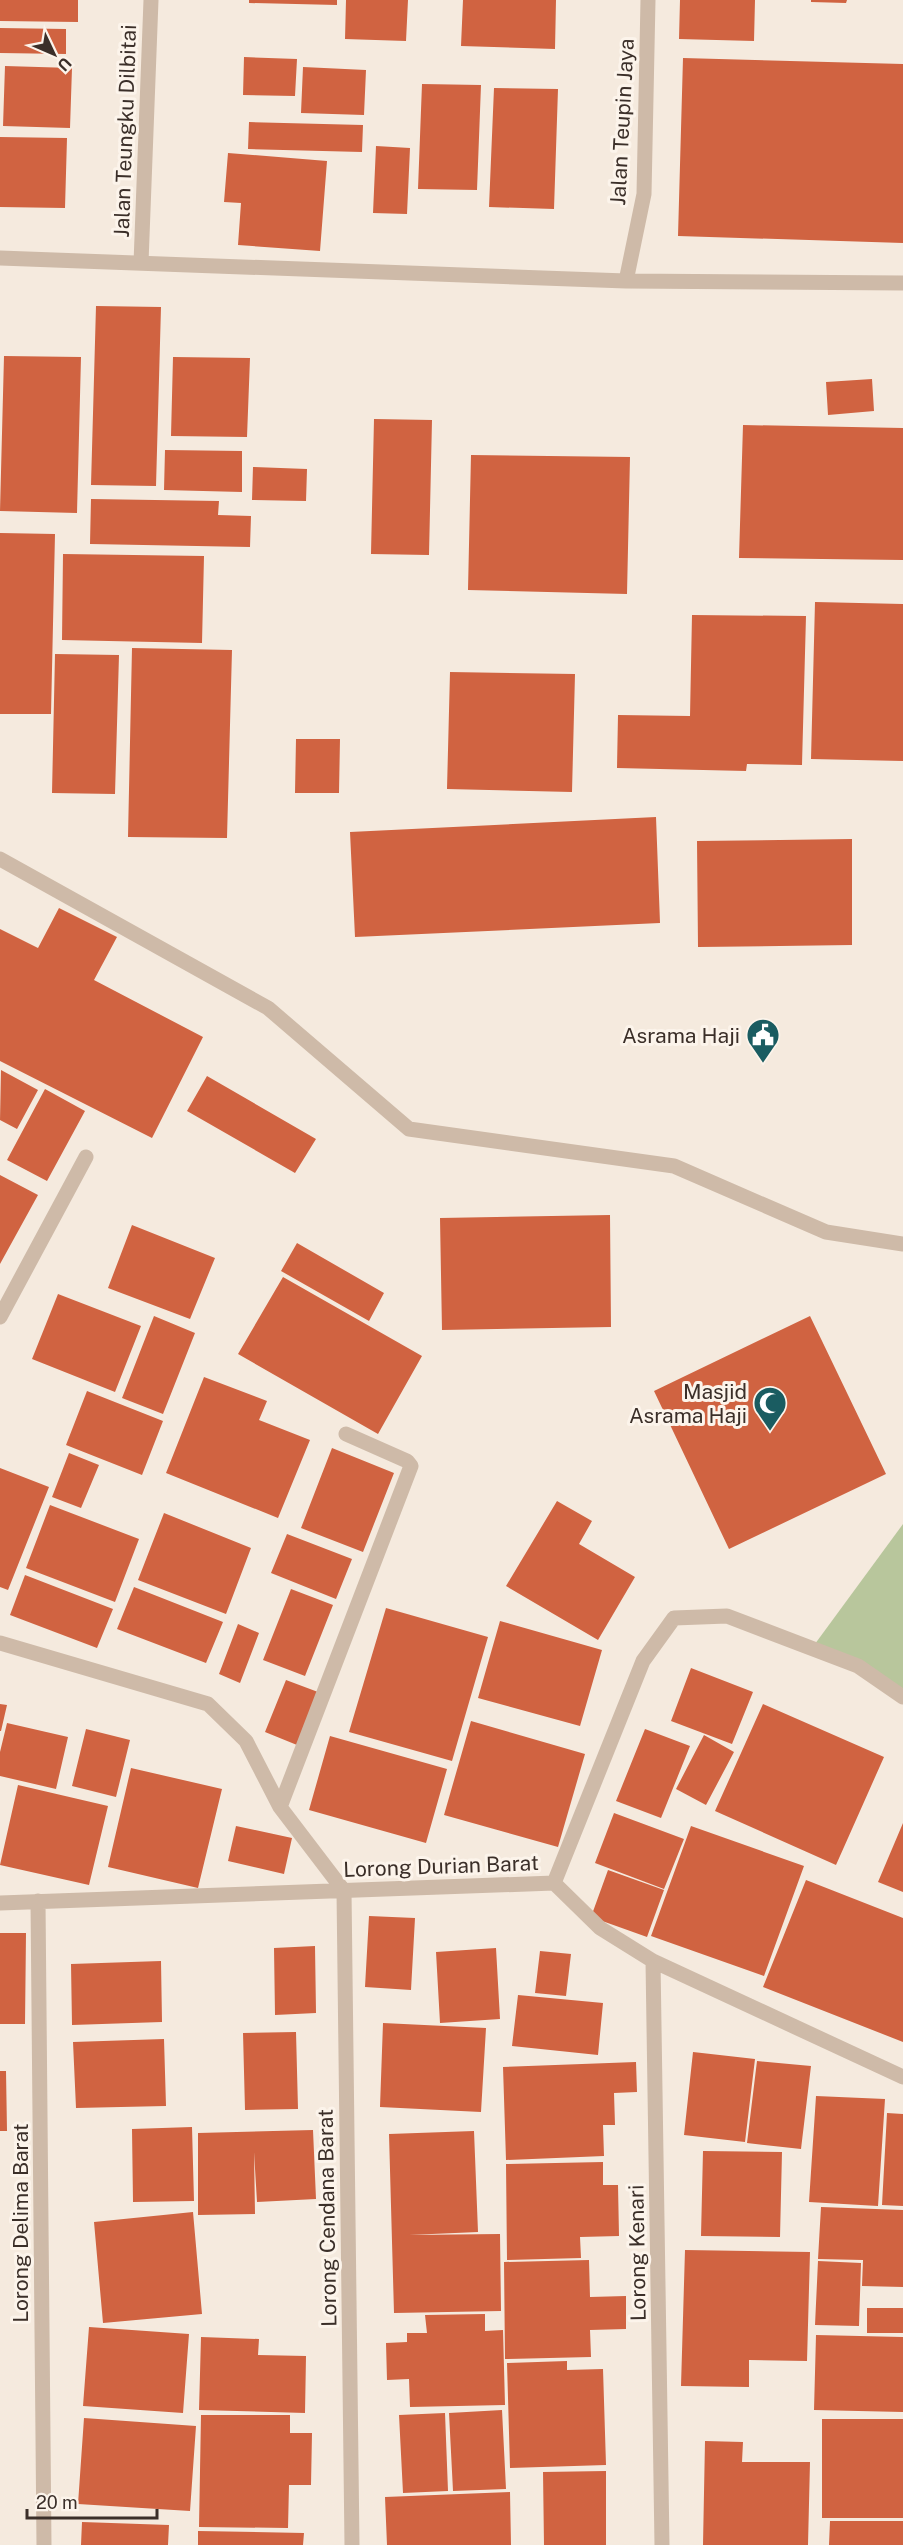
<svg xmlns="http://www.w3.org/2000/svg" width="903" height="2545" viewBox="0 0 903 2545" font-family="'Public Sans',sans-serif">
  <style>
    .green { fill: #b8c69c }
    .building { fill: #d06341 }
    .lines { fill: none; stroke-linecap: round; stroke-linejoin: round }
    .service { stroke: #cebaa8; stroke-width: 15 }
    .minor { stroke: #cebaa8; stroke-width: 15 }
    .labels { text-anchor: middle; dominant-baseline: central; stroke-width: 6; stroke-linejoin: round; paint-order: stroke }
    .street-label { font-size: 21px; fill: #3b2f29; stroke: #fcf4eb }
    .poi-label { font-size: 21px; fill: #3b2f29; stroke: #fcf4eb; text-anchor: end }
  </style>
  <rect width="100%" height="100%" fill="#f5eade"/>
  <path class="green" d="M903 1524V1697L812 1648Z"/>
  <path class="building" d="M0 0H78V22L0 21Z
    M249 0H337V5L249 3Z
    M346 0H408L406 41 345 39Z
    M463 0H556L555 49 461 46Z
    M680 0H755L754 41 679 39Z
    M811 0H847L846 3 811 2Z
    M0 28 66 29V54L0 53Z
    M244 57 297 59 295 96 243 95Z
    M683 58 903 64V243L678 236Z
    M5 66 72 68 70 128 3 126Z
    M303 67 366 70 364 115 301 113Z
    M422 84 481 85 477 190 418 189Z
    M494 88 558 89 554 209 489 207Z
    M249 122 363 125 362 152 248 149Z
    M0 137 67 138 65 208 0 207Z
    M376 146 410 148 407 214 373 213Z
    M228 153 327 161 320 251 238 245 241 203 224 202Z
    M96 306 161 307 156 486 91 485Z
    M4 356 81 357 77 513 0 511Z
    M173 357 250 358 247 437 171 436Z
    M872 379 874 411 828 415 826 382Z
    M374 419 432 420 429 555 371 554Z
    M743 425 903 428V560L739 558Z
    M165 450 242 451V492L164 490Z
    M471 455 630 457 627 594 468 590Z
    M253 467 307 469 306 501 252 500Z
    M91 499 219 501 218 515 251 516 250 547 90 544Z
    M0 533 55 534 51 714H0Z
    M63 554 204 556 202 643 62 640Z
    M815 602 903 604V761L811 759Z
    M692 615 806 616 802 765 747 764 746 771 617 768 618 715 690 716Z
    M132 648 232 650 227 838 128 837Z
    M55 654 119 655 115 794 52 793Z
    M450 672 575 674 572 792 447 789Z
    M296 739H340L339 793H295Z
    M656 817 660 923 355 937 350 832Z
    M852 839V945L698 947 697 841Z
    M59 908 117 937 94 980 203 1037 152 1138 0 1061V929L38 948Z
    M1 1070 38 1090 17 1129 0 1120Z
    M207 1076 316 1139 295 1173 187 1111Z
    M45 1089 85 1111 47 1181 7 1160Z
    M0 1175 38 1195 0 1264Z
    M610 1215 611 1327 442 1330 440 1218Z
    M132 1225 215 1258 190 1319 108 1288Z
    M297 1243 384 1293 369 1321 281 1271Z
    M283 1277 422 1356 378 1434 238 1354Z
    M58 1294 141 1326 115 1392 32 1359Z
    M154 1316 195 1333 163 1414 122 1398Z
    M810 1316 886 1474 729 1549 654 1391Z
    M204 1377 267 1401 259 1420 310 1440 278 1518 166 1473Z
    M87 1391 163 1421 142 1475 66 1445Z
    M332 1448 394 1473 363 1552 301 1528Z
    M69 1453 99 1465 81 1508 52 1497Z
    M0 1468 49 1487 8 1590 0 1587Z
    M557 1501 592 1521 579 1544 635 1577 598 1640 506 1586Z
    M50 1505 139 1539 115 1602 26 1568Z
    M164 1513 251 1548 226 1614 138 1580Z
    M287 1534 352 1559 336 1599 271 1573Z
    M25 1575 113 1609 97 1648 10 1615Z
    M134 1587 223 1622 206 1663 117 1629Z
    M291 1589 333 1605 305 1676 263 1660Z
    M386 1608 488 1637 452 1761 349 1732Z
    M500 1621 602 1650 580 1726 478 1698Z
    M238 1624 259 1633 240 1683 219 1674Z
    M691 1668 753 1692 732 1744 671 1721Z
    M286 1680 318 1692 297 1745 265 1732Z
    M0 1704 7 1705 1 1731H0Z
    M763 1704 884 1757 836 1865 715 1811Z
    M471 1721 585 1754 558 1847 444 1815Z
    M7 1723 68 1737 56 1789 0 1776V1752Z
    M86 1729 130 1740 116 1797 72 1786Z
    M645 1729 690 1746 661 1818 616 1801Z
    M704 1735 734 1752 706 1805 676 1789Z
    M330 1736 447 1769 426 1843 309 1810Z
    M131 1768 222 1789 198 1888 108 1867Z
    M18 1785 108 1806 89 1885 0 1865Z
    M614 1813 684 1839 664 1889 595 1863Z
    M903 1823V1892L878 1882Z
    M236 1826 292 1838 284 1874 228 1861Z
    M691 1826 804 1866 764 1976 651 1936Z
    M608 1870 664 1890 647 1937 591 1917Z
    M806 1880 903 1918V2042L763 1987Z
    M369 1916 415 1918 411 1990 365 1987Z
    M0 1933H26L25 2024H0Z
    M315 1946 316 2013 275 2015 274 1948Z
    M496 1948 500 2019 440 2023 436 1952Z
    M540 1951 571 1954 566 1996 535 1993Z
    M161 1961 162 2022 72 2025 71 1964Z
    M518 1995 603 2003 598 2055 512 2046Z
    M383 2023 486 2028 481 2112 380 2107Z
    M296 2032 298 2109 245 2110 243 2033Z
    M164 2039 166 2106 76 2108 73 2042Z
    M693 2052 755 2059 745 2142 684 2135Z
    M757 2061 811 2066 801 2149 747 2143Z
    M636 2062 637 2092 614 2093 615 2125H603L604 2156 506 2160 503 2067Z
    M0 2071H6L7 2131H0Z
    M816 2096 885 2099 878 2206 809 2202Z
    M887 2113 903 2114V2206L882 2205Z
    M192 2127 194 2201 133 2202 132 2129Z
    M313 2130 316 2199 257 2202 254 2152 255 2214 198 2215V2133Z
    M474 2131 478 2232 409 2235 500 2234 501 2311 394 2313 389 2134Z
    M703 2151 782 2152 780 2237 701 2236Z
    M603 2162V2185H618L619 2236 580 2237 581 2258 507 2260 506 2164Z
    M821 2207 903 2210V2287L862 2286 863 2260 818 2259Z
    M193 2212 202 2314 103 2323 94 2222Z
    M685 2250 810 2252 807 2361 749 2360V2387L681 2386Z
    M589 2260 590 2297 626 2296V2329L590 2330 591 2357 505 2359 504 2262Z
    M818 2261 861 2263 859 2326 815 2325Z
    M867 2308H903V2333H867Z
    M485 2314V2331L503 2330 505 2405 410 2407 409 2379 387 2380 386 2343 407 2342V2333H427L425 2315Z
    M89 2327 189 2334 183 2413 83 2406Z
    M816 2335 903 2337V2412L814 2410Z
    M201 2337 259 2339 258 2355 306 2356 305 2413 199 2410Z
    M567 2361V2370L603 2369 606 2465 510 2468 507 2363Z
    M502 2410 506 2489 453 2491 449 2413Z
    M445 2413 448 2491 403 2493 399 2415Z
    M201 2415H290V2433H312L311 2485H289L288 2528 199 2527Z
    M84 2418 196 2426 190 2511 78 2504Z
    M822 2419H903V2518H822Z
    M705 2441 743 2442 742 2462H810L808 2545H703Z
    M606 2471V2545H544L543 2472Z
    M510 2492 511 2545H387L385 2497Z
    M830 2521H903V2545H829Z
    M82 2522 169 2525 168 2545H81Z
    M198 2531 304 2533 303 2545H198Z"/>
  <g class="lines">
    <path class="service" d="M0 859 268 1008 409 1129 674 1166 826 1232 903 1244"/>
    <path class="minor" d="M0 258 626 281 903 283
      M141 263 151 0
      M626 281 644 194 648 0
      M0 1317 86 1157
      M0 1643 208 1704 246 1741 280 1807 344 1891 352 2545
      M280 1807 411 1466 407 1461 346 1434
      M554 1883 643 1661 674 1618 727 1616 858 1666 903 1697
      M38 1901 44 2545
      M0 1903 554 1883 600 1928 653 1961 903 2077
      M653 1961 662 2545"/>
  </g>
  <defs>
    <g id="civic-pin" transform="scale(1.725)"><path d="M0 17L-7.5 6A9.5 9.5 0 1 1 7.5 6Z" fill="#1a5c61" stroke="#fcf4eb"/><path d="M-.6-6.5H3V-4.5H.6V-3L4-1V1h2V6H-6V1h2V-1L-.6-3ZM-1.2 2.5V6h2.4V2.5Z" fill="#fff"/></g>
    <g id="mosque-pin" transform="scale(1.725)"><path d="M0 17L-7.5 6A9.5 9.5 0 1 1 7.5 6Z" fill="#1a5c61" stroke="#fcf4eb"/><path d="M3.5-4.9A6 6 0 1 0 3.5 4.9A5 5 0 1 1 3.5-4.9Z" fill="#fff"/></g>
  </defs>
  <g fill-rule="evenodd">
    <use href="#civic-pin" x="763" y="1035"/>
    <use href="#mosque-pin" x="770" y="1403"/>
  </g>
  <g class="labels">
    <g class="street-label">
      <text transform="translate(622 122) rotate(-87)">Jalan Teupin Jaya</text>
      <text transform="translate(125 131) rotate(-88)">Jalan Teungku Dilbitai</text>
      <text transform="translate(441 1866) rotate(-2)">Lorong Durian Barat</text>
      <text transform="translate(327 2218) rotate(-91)">Lorong Cendana Barat</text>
      <text transform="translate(20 2223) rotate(-90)">Lorong Delima Barat</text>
      <text transform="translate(637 2253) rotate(-91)">Lorong Kenari</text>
    </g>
    <g class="poi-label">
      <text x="740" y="1035">Asrama Haji</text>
      <text x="747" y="1391">Masjid<tspan x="747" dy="24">Asrama Haji</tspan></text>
    </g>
  </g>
  <g transform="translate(54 54) rotate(134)" stroke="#fcf4eb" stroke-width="4.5" paint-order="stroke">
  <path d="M0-4.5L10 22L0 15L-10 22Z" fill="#3b2f29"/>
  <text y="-9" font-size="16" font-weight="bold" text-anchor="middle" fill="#3b2f29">U</text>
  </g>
  <path d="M27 2509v9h130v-9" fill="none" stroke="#3b2f29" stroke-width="3"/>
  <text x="36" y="2509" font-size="18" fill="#3b2f29" stroke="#fcf4eb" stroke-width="4.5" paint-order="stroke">20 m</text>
</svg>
